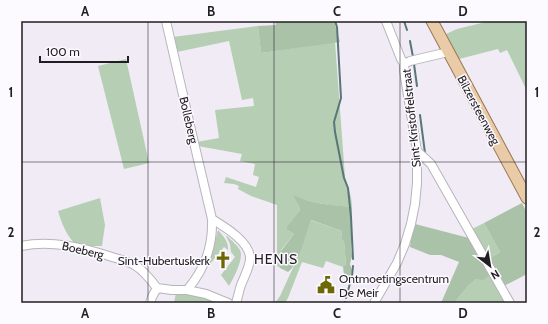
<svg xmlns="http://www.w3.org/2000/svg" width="548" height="324" viewBox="0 0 548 324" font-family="Cabin,sans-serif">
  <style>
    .green { fill: #b5ceb4 }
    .forest { fill: #a9c2a8 }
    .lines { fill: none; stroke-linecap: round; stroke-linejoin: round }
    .stream { stroke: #597678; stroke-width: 2 }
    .minor-casing { stroke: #b8b3bc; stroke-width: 10 }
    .major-casing { stroke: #9a7853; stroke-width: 13 }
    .minor { stroke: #fff; stroke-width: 8 }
    .major { stroke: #eacba8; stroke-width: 11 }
    .grid { fill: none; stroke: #201e22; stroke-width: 1; stroke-opacity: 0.55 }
    .labels { text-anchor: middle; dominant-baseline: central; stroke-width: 3; stroke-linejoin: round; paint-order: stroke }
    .street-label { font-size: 12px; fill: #201e22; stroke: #fcf9ff }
    .poi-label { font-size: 12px; fill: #201e22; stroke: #fcf9ff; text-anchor: end }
    .quarter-label { font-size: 14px; letter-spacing: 1px; fill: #201e22; stroke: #fcf9ff }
    .neatline { fill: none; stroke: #201e22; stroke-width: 1.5 }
    .grid-label { font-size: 13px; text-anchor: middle; font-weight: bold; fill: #201e22 }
  </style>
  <rect width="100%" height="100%" fill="#f0ebf5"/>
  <path class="green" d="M490 21H527V91L507 50 500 53 498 49 459 59 446 34 457 29Z
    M258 26 261 53 335 42 345 177 351 197 352 206V207C331 206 313 203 294 196L300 210 287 226 286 229 294 234 281 250 284 257 279 263 280 268 273 263 277 254V205L251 196 238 189 239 186 234 184 224 183 226 177 256 187 259 177 253 175 255 164 240 161 242 154 198 146 197 142 219 138 215 110 254 106 253 98 242 100 229 41 177 52 173 37Z
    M126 59 149 163 124 169 98 66Z
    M100 198 105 225 102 246H89L74 243C65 232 62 224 58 211Z
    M310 220 342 231 341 239 344 241 346 264 343 267 326 261 323 268 302 262 288 298 285 303H275L280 296 298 257Z
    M484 223 500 252 487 260 470 230Z
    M218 230C223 236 229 242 228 250L224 247 210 264H209Z
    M226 236H227C231 240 237 245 240 250 244 259 234 277 229 286L221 275 235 257 231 252 230 244Z
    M490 275 506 303H454L468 286 476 279Z
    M176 293 193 294 221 303H174Z"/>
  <path class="forest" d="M275 21H334L340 42 261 53 258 26 276 25Z
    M293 195C314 204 330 205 352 207L351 249 352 256 350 264 352 270 349 281 344 275 343 267 346 264 344 241 341 239 342 231 311 220C305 234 300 263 288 272L280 268 279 263 283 257 281 251 294 234 286 229 287 226 300 210 299 207Z
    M522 203 527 213V274L502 287 487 260 500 252 484 223Z
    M415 224 469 238 490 275 483 280 476 279 468 286 454 303H441L459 262 441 255H430L410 247 411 240Z"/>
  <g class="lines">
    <path class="stream" d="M335 21 337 27 341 98 334 122 335 132 344 178 348 188 351 217 353 259
      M404 21 407 30
      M410 41 413 57
      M414 64 417 86
      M420 115 425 153
      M346 298 352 276 353 266
      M345 303V302"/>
    <g class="minor-casing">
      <path id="minor" d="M166 21 192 134 212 219C213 247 205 269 187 290
        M386 21 401 59 404 64
        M404 64 410 61 448 52
        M417 151 431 164 510 303
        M212 219C225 227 250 242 250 258 250 267 244 277 241 285 239 291 238 297 236 303
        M21 246C51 240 81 247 109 256 118 259 128 261 136 266 144 271 151 280 157 288
        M157 288 172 290H187L206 294 228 303
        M150 303 152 297 157 288
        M374 303 397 263 405 244 411 224 415 204 417 183V151L404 71V64"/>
    </g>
    <g class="major-casing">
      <path id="major" d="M432 21 527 198"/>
    </g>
    <use href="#minor" class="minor"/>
    <use href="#major" class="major"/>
  </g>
  <path class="grid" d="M148 21V303M274 21V303M400 21V303M21 162H527"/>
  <defs>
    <g id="church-bare" transform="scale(1.38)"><path d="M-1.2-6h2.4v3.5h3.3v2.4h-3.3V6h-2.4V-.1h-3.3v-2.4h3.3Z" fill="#6c6904" stroke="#fcf9ff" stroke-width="2.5" paint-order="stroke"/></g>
    <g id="civic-bare" transform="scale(1.38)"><path d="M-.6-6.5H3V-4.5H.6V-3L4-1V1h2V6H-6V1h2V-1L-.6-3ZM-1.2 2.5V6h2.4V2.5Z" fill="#6c6904" stroke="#fcf9ff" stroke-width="2.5" paint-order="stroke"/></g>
  </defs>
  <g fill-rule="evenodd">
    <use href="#church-bare" x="223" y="260"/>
    <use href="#civic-bare" x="326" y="285"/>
  </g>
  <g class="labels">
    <g class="street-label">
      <text transform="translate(479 110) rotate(62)">Bilzersteenweg</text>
      <text transform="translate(411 118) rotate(-96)">Sint-Kristoffelstraat</text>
      <text transform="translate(189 120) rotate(77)">Bolleberg</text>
      <text transform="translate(83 250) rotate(13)">Boeberg</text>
    </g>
    <g class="poi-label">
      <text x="210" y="260">Sint-Hubertuskerk</text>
      <text x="339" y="278" text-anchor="start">Ontmoetingscentrum<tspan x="339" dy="14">De Meir</tspan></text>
    </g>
    <g class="quarter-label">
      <text x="276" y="259">HENIS</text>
    </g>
  </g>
  <rect width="548" height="324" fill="none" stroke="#fcf9ff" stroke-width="44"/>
  <g transform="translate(490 266) rotate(149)" stroke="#fcf9ff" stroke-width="3" paint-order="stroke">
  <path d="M0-3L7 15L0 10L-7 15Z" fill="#201e22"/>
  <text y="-6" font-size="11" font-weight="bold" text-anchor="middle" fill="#201e22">N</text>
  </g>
  <path d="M40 56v6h88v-6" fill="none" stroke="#201e22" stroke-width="2"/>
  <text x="46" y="56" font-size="12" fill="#201e22" stroke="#fcf9ff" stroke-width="3" paint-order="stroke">100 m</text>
  <rect x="22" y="22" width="504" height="280" class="neatline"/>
  <g class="grid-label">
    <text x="85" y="16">A</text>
    <text x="211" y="16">B</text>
    <text x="337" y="16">C</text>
    <text x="463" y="16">D</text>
    <text x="11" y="97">1</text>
    <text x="537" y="97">1</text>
    <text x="11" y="237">2</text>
    <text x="537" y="237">2</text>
    <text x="85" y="318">A</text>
    <text x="211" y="318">B</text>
    <text x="337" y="318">C</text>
    <text x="463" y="318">D</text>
  </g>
</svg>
